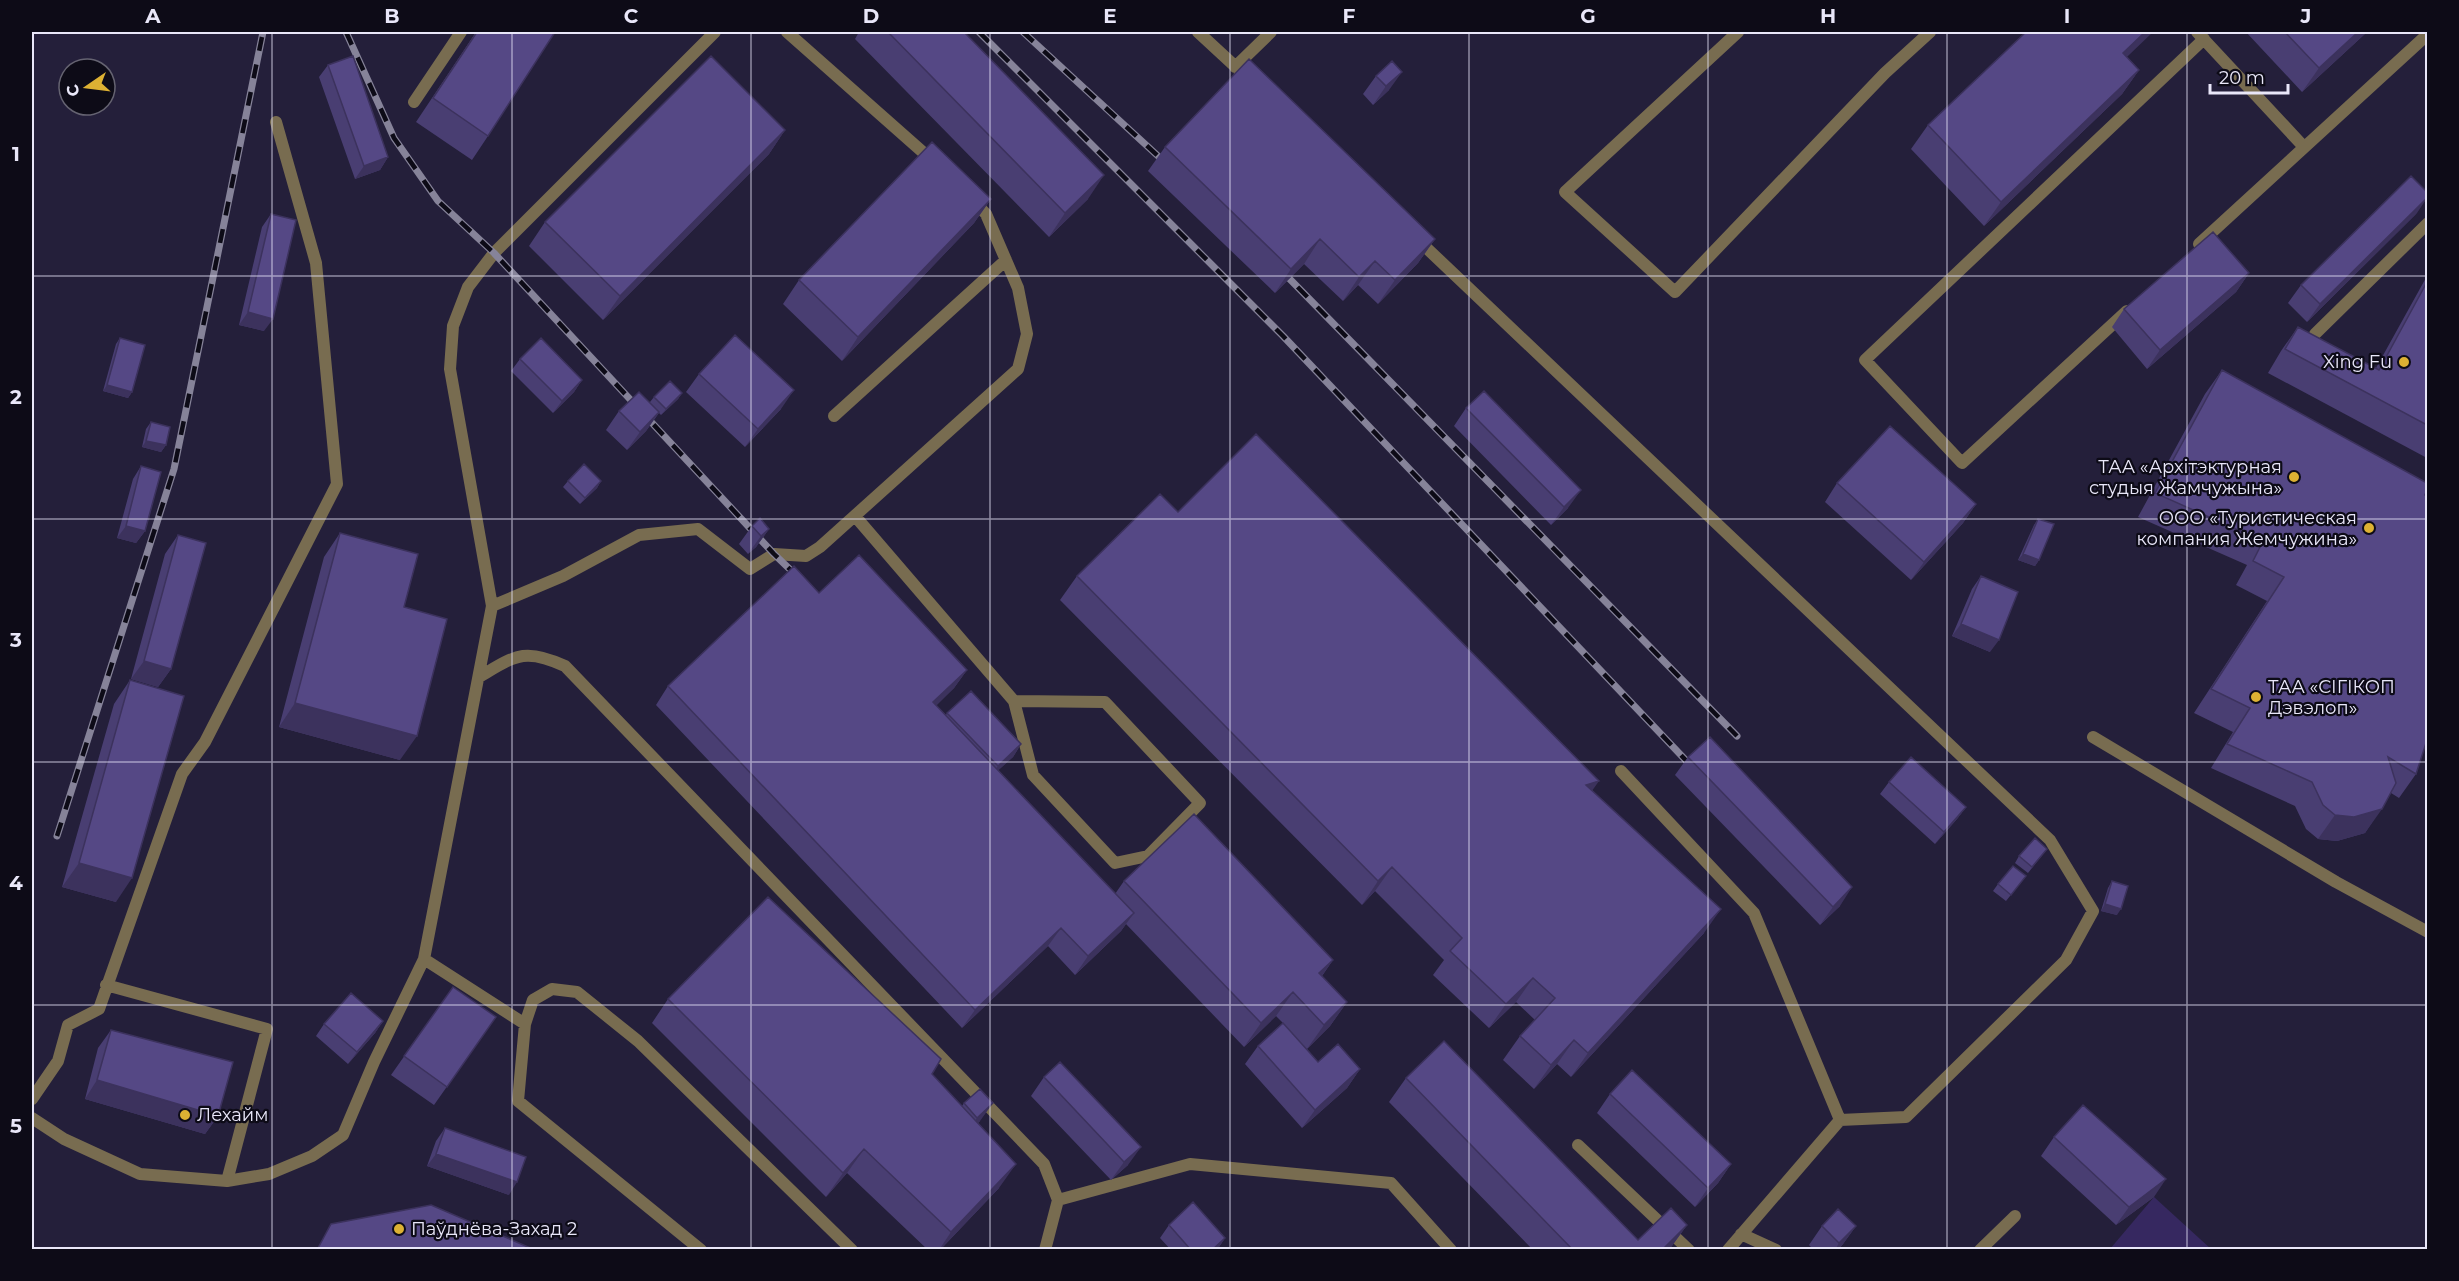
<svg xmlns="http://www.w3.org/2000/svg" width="2459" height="1281" viewBox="0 0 2459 1281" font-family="Montserrat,sans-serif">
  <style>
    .green { fill: #362860 }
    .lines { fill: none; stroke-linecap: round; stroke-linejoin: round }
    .lane { stroke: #786c50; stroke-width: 12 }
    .rail-casing { stroke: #868399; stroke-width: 7 }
    .rail { stroke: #0d0b17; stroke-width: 4.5; stroke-dasharray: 14; stroke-linecap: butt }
    .wall { fill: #493e72 }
    .shaded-wall { fill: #3c325d }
    .building { fill: #554885; stroke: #3c325d; stroke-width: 1.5 }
    .grid { fill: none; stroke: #e9e7f9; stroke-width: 1.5; stroke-opacity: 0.55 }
    .poi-dot { fill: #ddb133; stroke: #0d0b17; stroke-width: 2 }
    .labels { text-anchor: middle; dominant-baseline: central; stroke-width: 4.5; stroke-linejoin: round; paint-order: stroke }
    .poi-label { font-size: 18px; fill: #e9e7f9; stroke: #0d0b17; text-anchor: end }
    .neatline { fill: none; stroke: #e9e7f9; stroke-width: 2 }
    .grid-label { font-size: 20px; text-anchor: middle; font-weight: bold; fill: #e9e7f9 }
  </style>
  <rect width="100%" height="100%" fill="#241f3a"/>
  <path class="green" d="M2154 1197 2211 1249H2110Z"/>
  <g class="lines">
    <path class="lane" d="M787 32 934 162
      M1198 32 1251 81
      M1738 32 1565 192 1675 292 1885 73 1930 32
      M2197 32 2304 147
      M1235 67 1271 32
      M414 102 461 32
      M1416 238 2050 840 2093 911 2066 960 1906 1117 1840 1120
      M2199 244 2428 34
      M2127 311 1962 463 1865 360 2204 39
      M2315 334 2428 223
      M834 416 1006 260
      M855 516 1014 701 1033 775 1115 863 1148 856 1200 803 1105 702 1014 701
      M492 606 563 576 639 535 698 529 750 569 774 554 806 556 820 547 1018 369 1027 334 1018 288 986 214 972 199
      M479 677C515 656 524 647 565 666L1044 1164 1058 1200 1045 1250
      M2093 737 2336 882 2428 932
      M1621 771 1754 913 1840 1120 1728 1250
      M424 959 525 1024 518 1101 701 1250
      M106 985 267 1029 227 1181
      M525 1024 533 1000 552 989 577 992 638 1041 852 1250
      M32 1099 58 1061 68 1025 99 1009 182 774 205 742 337 484 316 263 276 122
      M32 1118 64 1139 140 1174 227 1181 269 1174 312 1156 343 1135 374 1062 424 959 492 606 450 369 453 326 468 287 494 253 715 32
      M1578 1145 1689 1250
      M1058 1200 1190 1164 1391 1183 1451 1250
      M1741 1234 1776 1250
      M1980 1250 2015 1216"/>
    <g class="rail-casing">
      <path id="rail" d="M346 32 394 138 438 201 494 253 774 554 802 581
        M979 32 1283 336 1697 772
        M1023 32 1170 167
        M1278 267 1737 736
        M57 836 174 469 263 32"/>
    </g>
    <use href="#rail" class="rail"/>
  </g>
  <path class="wall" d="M476 32H555L488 136 472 160 416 122Z
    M859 32H964L1088 199 1049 237 855 39Z
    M2246 32H2367L2302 92Z
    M2127 57 2139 70 2122 94 1984 226 1911 149 1928 125Z
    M328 65 388 157 380 170 355 179 319 77Z
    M1376 76 1389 90 1373 105 1363 94Z
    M785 130 769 154 603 320 529 246 545 222Z
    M1165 147 1435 239 1418 263 1378 304 1358 285 1343 301 1304 264 1275 293 1148 171Z
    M991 199 974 223 842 361 783 304 799 280Z
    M2417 213 2307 322 2288 303 2301 285Z
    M271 214 264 331 239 325 262 227Z
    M2249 273 2236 292 2147 369 2112 327 2124 309Z
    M2427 276V458L2268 373 2281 351 2298 327 2376 368Z
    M120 338 132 392 128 398 103 391 116 344Z
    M520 359 582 380 574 392 553 413 511 371Z
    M2222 370 2425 495 2416 774 2399 798 2391 793 2365 833 2337 841 2318 839 2306 829 2295 806 2211 768 2233 732 2194 713 2267 601 2236 585 2247 565 2138 517 2205 394Z
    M699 374 781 409 745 447 686 392Z
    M682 393 678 399 661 415 659 413 646 431 627 450 606 430 619 411 650 402 654 397Z
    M1466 408 1568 508 1551 525 1454 426Z
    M151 422 166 445 161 452 142 447 146 429Z
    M141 466 145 531 136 543 117 538 133 479Z
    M568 481H601L597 488 580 504 563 487Z
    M1837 483 1976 504 1963 523 1911 580 1825 502Z
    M1178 512 1592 790 1704 933 1571 1077 1557 1064 1534 1089 1503 1060 1520 1036 1535 1020 1516 1002 1489 1028 1433 975 1444 960 1375 891 1362 905 1060 600 1077 576Z
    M2038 519 2039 560 2035 566 2018 560 2034 525Z
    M752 526 769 529 756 547 748 554 739 544Z
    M340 533 404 607 400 760 279 727 324 557Z
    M178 535 171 669 158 687 131 679 165 554Z
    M1981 576 1990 652 1952 636 1972 589Z
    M819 593 967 670 954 688 936 705 946 715 947 713 1021 744 1013 757 998 770 1115 894 1124 881 1333 960 1322 976 1347 1002 1330 1026 1307 1049 1318 1062 1360 1069 1347 1088 1302 1128 1245 1064 1258 1046 1283 1023 1276 1016 1244 1047 1126 924 1121 931 1075 975 1048 946 962 1028 656 705 668 686Z
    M130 680 116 902 62 887 114 704Z
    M1688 757 1840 906 1820 925 1675 775Z
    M1889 782 1966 807 1957 819 1935 844 1880 794Z
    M2047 849 2028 873 2015 863 2019 856Z
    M2026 876 2006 901 1993 891 1998 884Z
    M2112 881 2117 915 2101 911 2108 888Z
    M453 987 496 1017 434 1105 391 1075Z
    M668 999 932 1074 962 1106 964 1103 980 1121 978 1123 999 1188 940 1250H928L847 1173 826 1197 652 1023Z
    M383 1021 375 1033 348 1064 316 1036 324 1024Z
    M111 1030 218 1116 205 1134 85 1099 98 1048Z
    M1044 1077 1128 1165 1111 1180 1031 1096Z
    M1406 1078 1638 1240 1687 1225 1669 1250H1533L1389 1102Z
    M1610 1094 1731 1164 1718 1183 1695 1207 1597 1113Z
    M445 1128 509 1195 427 1166 436 1141Z
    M2054 1137 2154 1197 2116 1225 2041 1156Z
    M1169 1225 1225 1238 1217 1250H1171L1160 1238Z
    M1822 1226H1856L1843 1244 1838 1250H1814L1809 1245Z"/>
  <path class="shaded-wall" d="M2145 32H2153L2106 77 2123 53Z
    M2358 32H2367L2302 92 2319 68Z
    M2139 70 2122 94 1984 226 2001 202Z
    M1402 72 1389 90 1373 105 1386 86Z
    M785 130 769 154 603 320 620 296Z
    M388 157 380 170 355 179 364 166Z
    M1104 175 1088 199 1049 237 1065 213Z
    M2427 198 2417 213 2307 322 2320 304Z
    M991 199 974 223 842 361 858 337Z
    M1320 239 1304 264 1275 293 1291 269Z
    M1435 239 1418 263 1378 304 1395 280Z
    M1375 261 1358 285 1343 301 1359 277Z
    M2249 273 2236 292 2147 369 2160 350Z
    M248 312 273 319 264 331 239 325Z
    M582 380 574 392 553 413 562 401Z
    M107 385 132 392 128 398 103 391Z
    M794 390 781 409 745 447 758 429Z
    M682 393 678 399 661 415 666 409Z
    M659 412 646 431 627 450 640 432Z
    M146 441 166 445 161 452 142 447Z
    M601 481 597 488 580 504 585 498Z
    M1581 490 1568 508 1551 525 1564 507Z
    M1976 504 1963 523 1911 580 1924 562Z
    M126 526 145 531 136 543 117 538Z
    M769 529 756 547 748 554 761 536Z
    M2023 554 2039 560 2035 566 2018 560Z
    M1961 624 1999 640 1990 652 1952 636Z
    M144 661 171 669 158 687 131 679Z
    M967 670 954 688 921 721 933 702Z
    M295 703 417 736 400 760 279 727Z
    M1021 744 1013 757 989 779 998 766Z
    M1599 781 1582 805 1586 785Z
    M1966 807 1957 819 1935 844 1944 832Z
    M2382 809 2365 833 2337 841 2318 839 2335 815Z
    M79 863 132 878 116 902 62 887Z
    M1392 867 1375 891 1362 905 1378 881Z
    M1852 887 1840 906 1820 925 1833 907Z
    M2105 904 2121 909 2117 915 2101 911Z
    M1721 909 1704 933 1571 1077 1588 1053Z
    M1134 913 1121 931 1075 975 1088 956Z
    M1061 928 1048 946 962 1028 975 1010Z
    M1333 960 1316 984 1319 973Z
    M1533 978 1516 1002 1489 1028 1506 1004Z
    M1293 992 1276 1016 1244 1047 1261 1023Z
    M1347 1002 1330 1026 1307 1049 1324 1025Z
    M383 1021 375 1033 348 1064 357 1052Z
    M1574 1040 1557 1064 1534 1089 1551 1065Z
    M1360 1069 1347 1088 1302 1128 1315 1110Z
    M97 1080 218 1116 205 1134 85 1099Z
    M993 1103 980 1121 965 1136 977 1118Z
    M1141 1147 1128 1165 1111 1180 1124 1162Z
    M864 1149 847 1173 826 1197 843 1173Z
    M436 1154 517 1182 509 1195 427 1166Z
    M1016 1164 999 1188 940 1250H939L951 1232Z
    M1731 1164 1718 1183 1695 1207 1708 1188Z
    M2166 1179 2154 1197 2116 1225 2129 1207Z
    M1687 1225 1669 1250H1662Z
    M1856 1226 1843 1244 1838 1250H1835L1839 1243Z
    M1225 1238 1217 1250H1212Z"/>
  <path class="building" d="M477 32H555L488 136 433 98Z
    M888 32H964L1104 175 1065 213Z
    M2026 32H2145L2123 53 2139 70 2001 202 1928 125Z
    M2285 32H2358L2319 68Z
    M353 56 388 157 364 166 328 65Z
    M711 56 785 130 620 296 545 222Z
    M1249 59 1435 239 1395 280 1375 261 1359 277 1320 239 1291 269 1165 147Z
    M1392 61 1402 72 1386 86 1376 76Z
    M932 142 991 199 858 337 799 280Z
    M2411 176 2427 192V198L2320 304 2301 285Z
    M271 214 296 220 273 319 248 312Z
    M2213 232 2249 273 2160 350 2124 309Z
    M2427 282V425L2285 349 2298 327 2379 370Z
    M735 335 794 390 758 429 699 374Z
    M120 338 145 345 132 392 107 385Z
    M541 338 582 380 562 401 520 359Z
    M2222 370 2427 483V490L2425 495 2427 496V740L2416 774 2388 757 2396 783 2382 809 2354 817 2335 815 2323 805 2312 782 2227 744 2250 708 2211 689 2284 577 2253 561 2263 541 2155 493Z
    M670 381 682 393 666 409 654 397Z
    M1484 391 1581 490 1564 507 1466 408Z
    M639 392 659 412 640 432 619 411Z
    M151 422 170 427 166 445 146 441Z
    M1890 426 1976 504 1924 562 1837 483Z
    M1256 434 1599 781 1586 785 1721 909 1588 1053 1574 1040 1551 1065 1520 1036 1555 998 1533 978 1506 1004 1450 951 1462 938 1392 867 1378 881 1077 576 1160 494 1178 512Z
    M584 464 601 481 585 498 568 481Z
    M141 466 161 472 145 531 126 526Z
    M760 518 769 529 761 536 752 526Z
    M2038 519 2054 524 2039 560 2023 554Z
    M340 533 418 554 404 607 447 619 417 736 295 703Z
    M178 535 206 543 171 669 144 661Z
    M859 555 967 670 933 702 1134 913 1088 956 1061 928 975 1010 668 686 794 566 819 593Z
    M1981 576 2018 592 1999 640 1961 624Z
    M130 680 184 696 132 878 79 863Z
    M971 691 1021 744 998 766 947 713Z
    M1710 737 1852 887 1833 907 1688 757Z
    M1911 757 1966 807 1944 832 1889 782Z
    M1194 814 1333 960 1319 973 1347 1002 1324 1025 1293 992 1261 1023 1124 881Z
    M2035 838 2047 849 2032 867 2019 856Z
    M2013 866 2026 876 2011 895 1998 884Z
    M2112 881 2128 886 2121 909 2105 904Z
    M768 897 941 1059 932 1074 1016 1164 951 1232 864 1149 843 1173 668 999Z
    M453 987 496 1017 447 1087 404 1056Z
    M351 993 383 1021 357 1052 324 1024Z
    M1283 1023 1318 1062 1338 1044 1360 1069 1315 1110 1258 1046Z
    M111 1030 233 1062 218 1116 97 1080Z
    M1444 1041 1638 1240 1671 1208 1687 1225 1662 1250H1573L1406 1078Z
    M1060 1062 1141 1147 1124 1162 1044 1077Z
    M1632 1070 1731 1164 1708 1188 1610 1094Z
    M980 1089 993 1103 977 1118 964 1103Z
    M2083 1105 2166 1179 2129 1207 2054 1137Z
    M445 1128 526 1157 517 1182 436 1154Z
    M1193 1202 1225 1238 1212 1250H1191L1169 1225Z
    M431 1205 535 1250H317L331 1224Z
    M1838 1209 1856 1226 1839 1243 1822 1226Z"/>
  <path class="grid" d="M272 32V1250M512 32V1250M751 32V1250M990 32V1250M1230 32V1250M1469 32V1250M1708 32V1250M1947 32V1250M2187 32V1250M32 276H2428M32 519H2428M32 762H2428M32 1005H2428"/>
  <g class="poi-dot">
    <circle cx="2404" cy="362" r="6"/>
    <circle cx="2294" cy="477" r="6"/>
    <circle cx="2369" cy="528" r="6"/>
    <circle cx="2256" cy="697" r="6"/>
    <circle cx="185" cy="1115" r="6"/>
    <circle cx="399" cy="1229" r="6"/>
  </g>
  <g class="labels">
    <g class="poi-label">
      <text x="2392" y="362">Xing Fu</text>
      <text x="2282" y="467">ТАА «Архітэктурная<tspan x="2282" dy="21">студыя Жамчужына»</tspan></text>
      <text x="2357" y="518">ООО «Туристическая<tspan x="2357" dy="21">компания Жемчужина»</tspan></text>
      <text x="2268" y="687" text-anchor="start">ТАА «СІГІКОП<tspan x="2268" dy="21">Дэвэлоп»</tspan></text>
      <text x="197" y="1115" text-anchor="start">Лехайм</text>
      <text x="411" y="1229" text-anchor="start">Паўднёва-Захад 2</text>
    </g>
  </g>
  <rect width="2459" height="1281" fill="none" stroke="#0d0b17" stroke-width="66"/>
  <g transform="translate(87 87) rotate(256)"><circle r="28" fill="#0d0b17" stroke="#656371" stroke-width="1.5"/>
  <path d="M0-4.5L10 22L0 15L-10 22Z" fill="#ddb133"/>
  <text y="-9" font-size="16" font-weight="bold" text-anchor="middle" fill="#e9e7f9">С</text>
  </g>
  <path d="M2210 84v9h78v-9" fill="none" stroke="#e9e7f9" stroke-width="3"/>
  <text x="2219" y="84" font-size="18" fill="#e9e7f9" stroke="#0d0b17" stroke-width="4.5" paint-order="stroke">20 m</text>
  <rect x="33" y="33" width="2393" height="1215" class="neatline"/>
  <g class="grid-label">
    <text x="153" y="23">A</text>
    <text x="392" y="23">B</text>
    <text x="631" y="23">C</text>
    <text x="871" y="23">D</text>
    <text x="1110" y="23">E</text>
    <text x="1349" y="23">F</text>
    <text x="1588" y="23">G</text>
    <text x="1828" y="23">H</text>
    <text x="2067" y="23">I</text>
    <text x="2306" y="23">J</text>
    <text x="16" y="161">1</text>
    <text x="16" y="404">2</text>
    <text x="16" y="647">3</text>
    <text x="16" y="890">4</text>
    <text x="16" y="1133">5</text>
  </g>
</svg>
